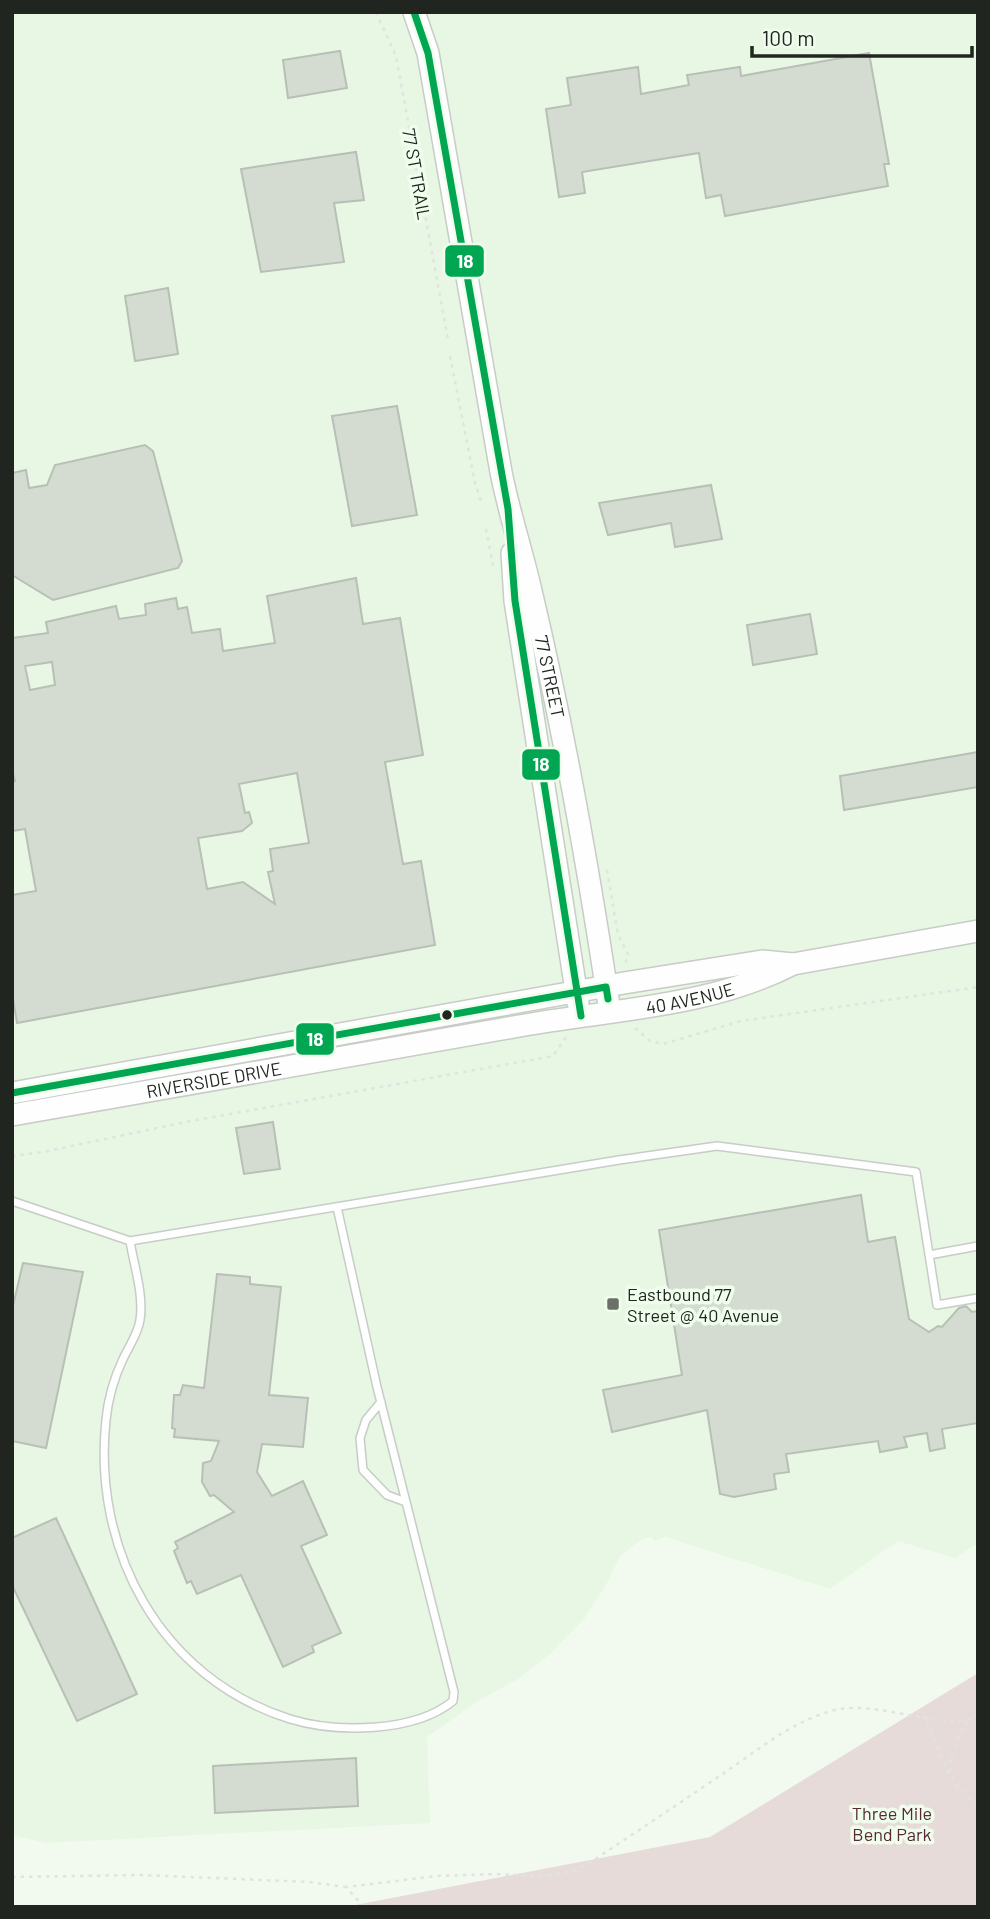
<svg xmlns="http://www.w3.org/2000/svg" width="990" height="1919" viewBox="0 0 990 1919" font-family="Barlow,sans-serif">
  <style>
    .built { fill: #e8f6e4 }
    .green { fill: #e6dbd9 }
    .building { fill: #d4dcd2; stroke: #b9bfb7; stroke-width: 2; fill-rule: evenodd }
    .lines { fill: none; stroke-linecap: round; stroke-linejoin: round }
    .lane-casing { stroke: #c7cdc6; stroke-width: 10 }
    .secondary-casing { stroke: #c7cdc6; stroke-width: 24 }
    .path { stroke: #e0e3e0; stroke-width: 2.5; stroke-dasharray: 3.5 5; stroke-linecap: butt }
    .lane { stroke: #fdfefd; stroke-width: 7 }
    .secondary { stroke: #fdfefd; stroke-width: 21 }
    .bus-1-casing { stroke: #effeec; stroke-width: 12 }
    .bus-1 { stroke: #00a651; stroke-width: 7 }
    .bus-dot { fill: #20251f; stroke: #effeec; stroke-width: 2.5 }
    .poi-dot { fill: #6a7068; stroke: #effeec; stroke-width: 2.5 }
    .labels { text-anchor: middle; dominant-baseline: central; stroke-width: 7; stroke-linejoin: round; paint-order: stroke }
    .street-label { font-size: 18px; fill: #20251f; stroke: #effeec }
    .poi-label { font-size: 18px; fill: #20251f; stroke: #effeec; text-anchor: start }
    .park-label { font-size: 18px; fill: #582935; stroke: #effeec }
    .line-badge { stroke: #effeec; stroke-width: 2.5 }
    .badge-label { font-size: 19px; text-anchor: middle; font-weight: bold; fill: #fff }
  </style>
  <rect width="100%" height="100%" fill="#f2faf0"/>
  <path class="built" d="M12 12H978V1543L955 1558 898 1541 830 1589 665 1537 655 1541 651 1537 642 1539 620 1556 606 1585 584 1619 551 1653 518 1679 480 1700 427 1737 430 1823 46 1843 12 1835Z"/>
  <path class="green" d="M978 1673V1907H345L710 1837Z"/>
  <path class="building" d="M340 51 347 88 288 98 283 60Z
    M869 53 889 164H884L888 186 725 216 721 195 706 198 699 153 582 172 585 193 559 197 546 109 571 105 567 78 638 67 641 94 689 85 687 75 740 67 741 76Z
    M356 152 364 200 334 203 344 262 261 272 241 169Z
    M168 288 178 354 135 361 125 296Z
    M397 406 417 515 352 526 332 416Z
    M145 445 153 451 182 561 178 568 53 600 12 575V473L26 470 29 488 47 485 55 465Z
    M711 485 722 539 675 547 671 523 608 535 599 503Z
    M356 578 363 624 400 618 423 755 385 762 403 864 421 861 435 945 17 1023 12 993V895L36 891 25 829 12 831V781H15L12 769V638L48 633 46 622 116 606 119 619 146 615 145 604 176 598 178 609 187 607 192 633 220 629 223 651 275 643 267 596ZM52 662 55 685 30 690 25 666ZM297 773 309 843 270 849 273 871 268 872 275 904 243 882 207 889 198 838 242 831 252 823 249 812 245 813 239 784Z
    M810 614 817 654 753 665 747 625Z
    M978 752V787L844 810 840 776Z
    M273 1122 280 1169 244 1174 236 1128Z
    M861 1195 868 1242 895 1237 909 1319 929 1332 938 1326 942 1327 959 1308 966 1306 972 1312 978 1311V1423L942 1429 945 1448 930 1451 927 1433 904 1437 907 1447 880 1452 878 1441 786 1454 789 1472 774 1474 776 1489 734 1497 720 1494 707 1410 612 1432 603 1390 682 1375 659 1230Z
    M23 1263 83 1272 46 1448 12 1441V1310Z
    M217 1274 250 1277V1284L281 1287 269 1395 308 1398 303 1447 262 1444 257 1472 272 1496 303 1481 327 1535 301 1546 341 1633 312 1646 314 1652 283 1667 241 1575 197 1594 191 1581 187 1583 174 1551 178 1548 175 1542 234 1512 214 1495 210 1496 202 1482 203 1463 211 1461 219 1441 174 1437 175 1429 172 1428 174 1395H180L183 1385 204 1388Z
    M56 1518 137 1694 77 1721 12 1585V1538Z
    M356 1758 358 1806 215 1813 213 1766Z"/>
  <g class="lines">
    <g class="lane-casing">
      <path id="lane" d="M12 1201 130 1241 619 1160 717 1146 916 1172 937 1305 978 1298
        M130 1241C134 1266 144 1295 140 1320 138 1334 129 1346 123 1359 114 1378 108 1399 106 1420 92 1550 160 1678 290 1719 336 1733 414 1733 453 1701L454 1692 377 1387 337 1207
        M929 1255 978 1246
        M381 1402 366 1420 360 1438 363 1470 387 1495 406 1502"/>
    </g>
    <g class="secondary-casing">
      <g id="secondary">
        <path id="s1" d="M414 12 428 53 501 472C509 513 522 551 531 591 564 730 589 871 610 1012"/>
        <path d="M512 553 515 601 578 1003"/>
        <path d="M12 1093 624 983 762 961 793 964 978 931"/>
        <path id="s2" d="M12 1115C183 1085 354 1055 525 1025 615 1009 710 1007 793 964"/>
      </g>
    </g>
    <path class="path" d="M376 12 396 56 448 340
      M450 356 475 483 481 501
      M486 529 494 571
      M607 870 618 935 629 956 623 966
      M635 1028 650 1041 663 1044 741 1021 978 987
      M12 1156 43 1152 191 1121 553 1056 567 1036
      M923 1716 949 1774
      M967 1721C946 1762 939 1775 978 1805
      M12 1877 141 1875 309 1882 346 1887
      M364 1907 346 1887 437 1876 495 1874 544 1876 573 1871 586 1865C632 1835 678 1804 724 1773 758 1750 794 1720 835 1710 880 1700 939 1731 978 1717"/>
    <use href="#lane" class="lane"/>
    <use href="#secondary" class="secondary"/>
    <g class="bus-1-casing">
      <path id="bus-1" d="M414 12 428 53 508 509 515 601 581 1016
        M12 1093 606 987 608 999"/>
    </g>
    <use href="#bus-1" class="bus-1"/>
  </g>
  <circle class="bus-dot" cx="447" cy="1015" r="6"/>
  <rect class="poi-dot" x="606" y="1297" width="14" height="14" rx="3.5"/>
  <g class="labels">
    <g class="street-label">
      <text transform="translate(417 174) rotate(80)">77 ST TRAIL</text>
      <text stroke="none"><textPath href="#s1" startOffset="679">77 STREET</textPath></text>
      <text stroke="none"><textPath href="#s2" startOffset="688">40 AVENUE</textPath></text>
      <text stroke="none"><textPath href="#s2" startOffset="205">RIVERSIDE DRIVE</textPath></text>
    </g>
    <g class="poi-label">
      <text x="627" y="1294">Eastbound 77<tspan x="627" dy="21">Street @ 40 Avenue</tspan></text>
    </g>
    <g class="park-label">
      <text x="892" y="1813">Three Mile<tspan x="892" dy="21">Bend Park</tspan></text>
    </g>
  </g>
  <g class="line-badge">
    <rect x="444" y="244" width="41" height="34" rx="7" fill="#00a651"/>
    <rect x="521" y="748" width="40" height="33" rx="7" fill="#00a651"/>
    <rect x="295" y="1022" width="40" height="34" rx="7" fill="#00a651"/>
  </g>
  <g class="badge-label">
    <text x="465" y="268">18</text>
    <text x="541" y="771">18</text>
    <text x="315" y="1046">18</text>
  </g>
  <rect width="990" height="1919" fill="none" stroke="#20251f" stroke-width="28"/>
  <path d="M752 46v10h220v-10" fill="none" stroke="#20251f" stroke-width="3.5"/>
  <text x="762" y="46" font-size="21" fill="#20251f" stroke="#effeec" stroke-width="5" paint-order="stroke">100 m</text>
</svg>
